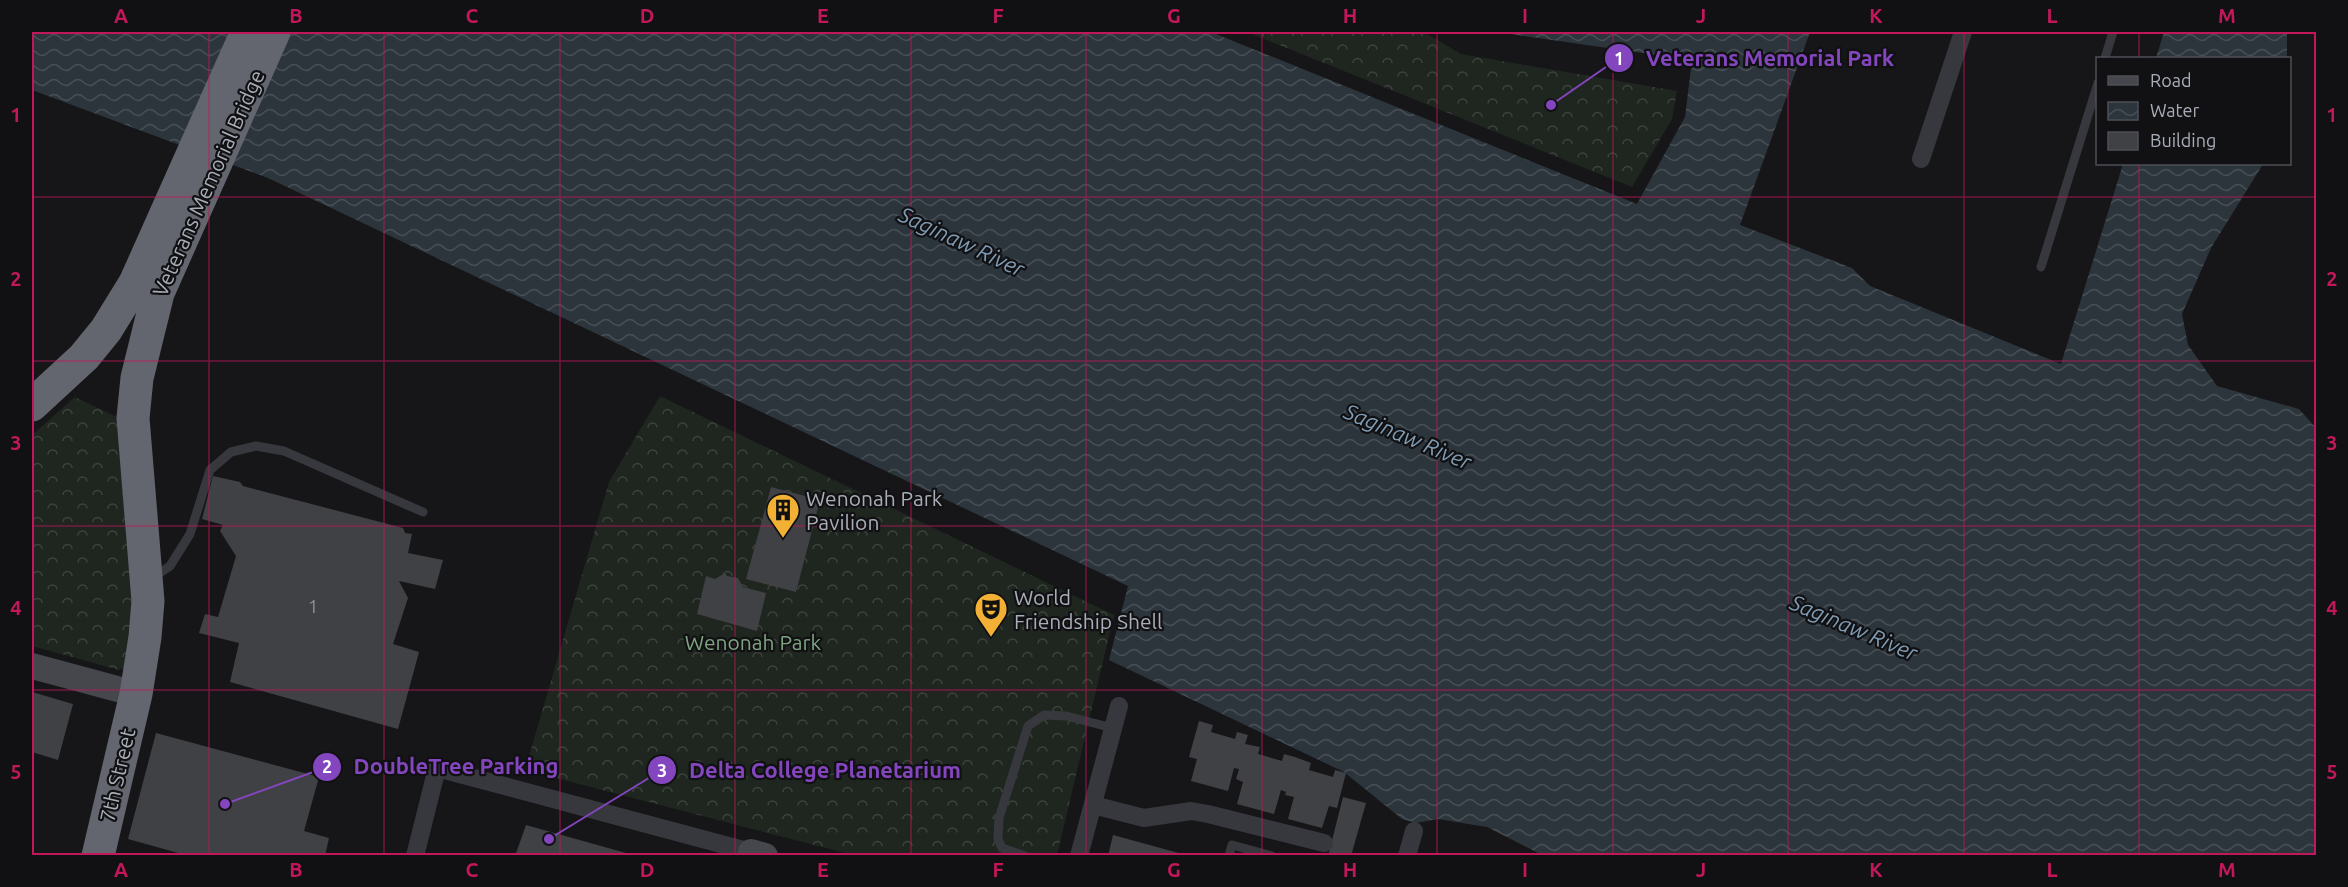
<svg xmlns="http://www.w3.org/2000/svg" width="2348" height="887" viewBox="0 0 2348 887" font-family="Ubuntu,sans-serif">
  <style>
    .forest { fill: url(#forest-crowns) }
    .water { fill: url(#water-waves) }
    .building { fill: #404145 }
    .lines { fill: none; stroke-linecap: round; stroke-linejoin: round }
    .lane { stroke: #37383d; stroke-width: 9 }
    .street { stroke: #37383d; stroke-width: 18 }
    .secondary { stroke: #45474d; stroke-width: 26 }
    .highway { stroke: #63666e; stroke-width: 33 }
    .grid { fill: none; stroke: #c2185b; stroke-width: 1.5; stroke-opacity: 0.55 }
    .labels { text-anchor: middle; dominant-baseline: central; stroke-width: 4.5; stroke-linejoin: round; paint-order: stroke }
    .number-label { font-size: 18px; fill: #8e929b }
    .street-label { font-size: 21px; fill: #a8adb8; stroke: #111113 }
    .poi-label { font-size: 21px; fill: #a8adb8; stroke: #111113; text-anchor: start }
    .park-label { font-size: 21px; fill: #7fa381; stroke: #111113 }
    .water-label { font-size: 22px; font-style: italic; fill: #7f9bb3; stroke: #111113 }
    .leader { fill: none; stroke: #8446be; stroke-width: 2 }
    .callout-dot { fill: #8446be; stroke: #111113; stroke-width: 2 }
    .mark-label { font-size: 18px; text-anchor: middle; font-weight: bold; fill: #fff }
    .callout-label { font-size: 22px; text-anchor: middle; font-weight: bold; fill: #8446be; stroke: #111113; stroke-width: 4.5; stroke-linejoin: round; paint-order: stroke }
    .neatline { fill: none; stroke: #c2185b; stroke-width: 2 }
    .grid-label { font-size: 20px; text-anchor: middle; font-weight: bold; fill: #c2185b }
  </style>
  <defs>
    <pattern id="forest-crowns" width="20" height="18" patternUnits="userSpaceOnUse" patternTransform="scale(1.5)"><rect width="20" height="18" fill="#1e261f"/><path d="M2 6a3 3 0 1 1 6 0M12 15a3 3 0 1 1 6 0" fill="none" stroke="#3c433d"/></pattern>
    <pattern id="water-waves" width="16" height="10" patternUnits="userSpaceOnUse" patternTransform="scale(1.5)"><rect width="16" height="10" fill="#2c353c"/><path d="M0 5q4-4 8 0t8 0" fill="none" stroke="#485056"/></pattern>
  </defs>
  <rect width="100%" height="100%" fill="#161618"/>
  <path class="forest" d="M1247 32H1424L1461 54 1677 91 1672 119 1632 187Z
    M660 396 1114 615 1057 855H853L525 770 609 482Z
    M75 397 121 419 136 663 119 670 32 646V435Z"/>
  <path class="water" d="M32 32H1211L1637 204 1685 117 1692 60 1497 32H1810L1740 225 1852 268 1870 286 2061 364 2123 164H2263L2211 248 2182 314 2188 345 2217 386 2299 409 2316 428V855L1544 856 1487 827 1438 819 1416 823 1402 819 1344 772 1109 660 1128 586 268 178 32 90Z
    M2164 32H2287V58H2156Z"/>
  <path class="building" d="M213 476 240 482 243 486 403 528 405 533 412 534 408 553 443 560 435 589 399 581 408 598 393 644 419 652 398 729 230 682 239 643 199 633 205 614 218 617 236 556 220 531 223 525 202 519Z
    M771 487 820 500 796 592 746 579Z
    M725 573 727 576 738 578 743 587 766 593 757 631 697 614 706 576 715 579Z
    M32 692 73 704 58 760 32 752Z
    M1199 721 1213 725 1211 732 1235 739 1237 732 1248 735 1245 744 1260 747 1258 754 1282 761 1284 754 1295 757 1311 763 1309 770 1333 777 1335 770 1346 773 1337 808 1329 806 1322 828 1288 819 1294 797 1285 795 1286 792 1281 790 1274 814 1237 804 1243 782 1236 779 1239 769 1234 768 1228 791 1191 781 1197 759 1189 757Z
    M156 733 319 777 304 831 329 838 325 856H189L128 839Z
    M1343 797 1366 803 1351 856H1328Z
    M526 825 626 853V856H515Z
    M1113 835 1186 855V856H1108Z"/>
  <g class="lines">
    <path class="lane" d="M2105 58 2113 32
      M2041 267 2098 83
      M154 577 170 566 190 534 210 470 231 452 256 446 284 451 423 512
      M1025 856 1002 848 998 839 999 818 1028 726 1044 715 1066 716 1113 728
      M1229 856 1232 845 1272 856"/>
    <path class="street" d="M1921 159 1963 32
      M1093 805 1144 818 1191 811 1208 814 1324 843
      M415 856 437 768 751 852
      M1079 856 1119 706
      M1407 856 1414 831"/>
    <path class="secondary" d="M32 666 136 694
      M750 856 751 852 765 856"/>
    <path class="highway" d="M32 405 84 357 106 330 135 283 247 32
      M98 856 136 694 145 637 148 601 133 418 137 378 158 293 274 32"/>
  </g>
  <path class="grid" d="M209 32V856M384 32V856M560 32V856M735 32V856M911 32V856M1086 32V856M1262 32V856M1437 32V856M1613 32V856M1788 32V856M1964 32V856M2139 32V58M2139 164V856M32 197H2316M32 361H2316M32 526H2316M32 690H2316"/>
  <defs>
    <g id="building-pin" transform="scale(1.725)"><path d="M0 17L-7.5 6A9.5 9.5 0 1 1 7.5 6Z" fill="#f2b134" stroke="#111113"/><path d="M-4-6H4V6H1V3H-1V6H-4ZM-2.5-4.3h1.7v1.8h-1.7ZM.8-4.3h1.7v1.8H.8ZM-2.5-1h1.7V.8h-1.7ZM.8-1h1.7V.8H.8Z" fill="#111"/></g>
    <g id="theatre-pin" transform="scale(1.725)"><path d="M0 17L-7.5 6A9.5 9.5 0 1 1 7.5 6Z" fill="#f2b134" stroke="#111113"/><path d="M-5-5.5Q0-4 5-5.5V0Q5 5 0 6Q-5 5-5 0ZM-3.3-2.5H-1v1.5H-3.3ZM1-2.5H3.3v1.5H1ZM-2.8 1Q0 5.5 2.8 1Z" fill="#111"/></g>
  </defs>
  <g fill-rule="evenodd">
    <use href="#building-pin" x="783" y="510"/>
    <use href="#theatre-pin" x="991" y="609"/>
  </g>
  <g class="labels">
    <g class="number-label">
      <text x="313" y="606">1</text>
    </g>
    <g class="street-label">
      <text transform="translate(208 183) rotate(-66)">Veterans Memorial Bridge</text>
      <text transform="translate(117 775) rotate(-77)">7th Street</text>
    </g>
    <g class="poi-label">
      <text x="806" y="498">Wenonah Park<tspan x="806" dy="24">Pavilion</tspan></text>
      <text x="1014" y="597">World<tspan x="1014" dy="24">Friendship Shell</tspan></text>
    </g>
    <g class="park-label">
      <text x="753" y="642">Wenonah Park</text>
    </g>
    <g class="water-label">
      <text transform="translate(962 241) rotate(25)">Saginaw River</text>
      <text transform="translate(1408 436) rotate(23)">Saginaw River</text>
      <text transform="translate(1854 627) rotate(23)">Saginaw River</text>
    </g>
  </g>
  <path class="leader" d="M1551 105L1619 58M225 804L327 767M549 839L662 770"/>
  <g class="callout-dot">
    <circle cx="1551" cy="105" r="6"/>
    <circle cx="225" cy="804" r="6"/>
    <circle cx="549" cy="839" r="6"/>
    <circle cx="1619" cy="58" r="15"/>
    <circle cx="327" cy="767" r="15"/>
    <circle cx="662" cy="770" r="15"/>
  </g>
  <g class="mark-label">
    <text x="1619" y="65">1</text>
    <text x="327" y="773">2</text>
    <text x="662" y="777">3</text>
  </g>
  <g class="callout-label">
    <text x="1770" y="66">Veterans Memorial Park</text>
    <text x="456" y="774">DoubleTree Parking</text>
    <text x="825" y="778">Delta College Planetarium</text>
  </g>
  <rect width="2348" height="887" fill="none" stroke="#111113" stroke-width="66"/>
  <rect x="2096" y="57" width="195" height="108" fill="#111113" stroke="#4d4f55" stroke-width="1.5"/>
  <rect x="2108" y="76" width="30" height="9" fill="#45474d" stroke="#4d4f55" stroke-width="1.5"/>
  <text x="2150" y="87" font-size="18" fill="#a8adb8">Road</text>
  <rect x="2108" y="102" width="30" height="18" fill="url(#water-waves)" stroke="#4d4f55" stroke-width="1.5"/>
  <text x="2150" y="117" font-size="18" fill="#a8adb8">Water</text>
  <rect x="2108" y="132" width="30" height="18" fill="#404145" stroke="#4d4f55" stroke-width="1.5"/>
  <text x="2150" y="147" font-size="18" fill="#a8adb8">Building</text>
  <rect x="33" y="33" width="2282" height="821" class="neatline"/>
  <g class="grid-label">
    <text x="121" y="23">A</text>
    <text x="296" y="23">B</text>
    <text x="472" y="23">C</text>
    <text x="647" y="23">D</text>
    <text x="823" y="23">E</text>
    <text x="998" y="23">F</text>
    <text x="1174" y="23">G</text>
    <text x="1350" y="23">H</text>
    <text x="1525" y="23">I</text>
    <text x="1701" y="23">J</text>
    <text x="1876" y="23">K</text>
    <text x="2052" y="23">L</text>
    <text x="2227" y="23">M</text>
    <text x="16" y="122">1</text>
    <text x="2332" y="122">1</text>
    <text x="16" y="286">2</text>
    <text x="2332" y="286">2</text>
    <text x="16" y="450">3</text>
    <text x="2332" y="450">3</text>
    <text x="16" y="615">4</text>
    <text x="2332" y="615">4</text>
    <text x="16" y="779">5</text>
    <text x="2332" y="779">5</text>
    <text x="121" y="877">A</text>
    <text x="296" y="877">B</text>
    <text x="472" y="877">C</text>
    <text x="647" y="877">D</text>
    <text x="823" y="877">E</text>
    <text x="998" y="877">F</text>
    <text x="1174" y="877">G</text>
    <text x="1350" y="877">H</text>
    <text x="1525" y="877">I</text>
    <text x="1701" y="877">J</text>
    <text x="1876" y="877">K</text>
    <text x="2052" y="877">L</text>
    <text x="2227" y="877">M</text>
  </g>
</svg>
